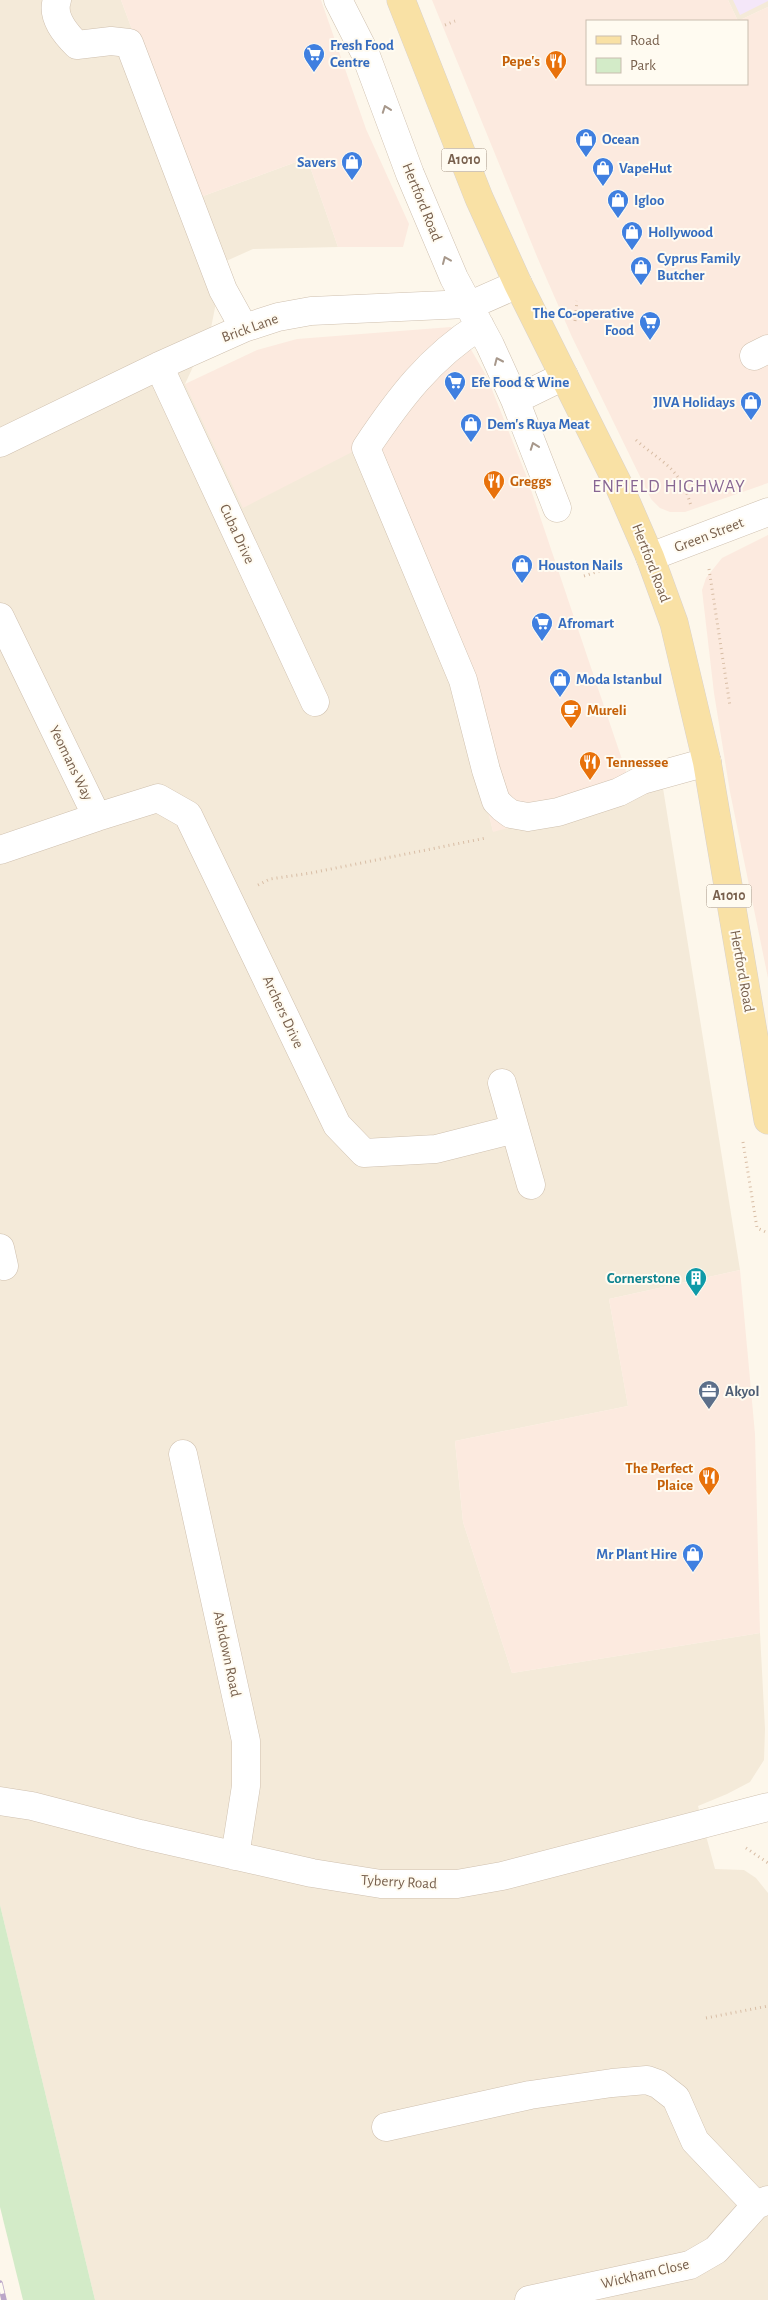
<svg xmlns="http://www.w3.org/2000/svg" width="768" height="2300" viewBox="0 0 768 2300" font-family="'Alegreya Sans',sans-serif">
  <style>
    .residential { fill: #f4ead9 }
    .commercial { fill: #fceadf }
    .education { fill: #f4e7f9 }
    .green { fill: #d3ebc8 }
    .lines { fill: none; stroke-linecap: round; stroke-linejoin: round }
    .minor-casing { stroke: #cfc0af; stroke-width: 29 }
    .major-casing { stroke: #d9d2cd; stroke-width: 29 }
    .path { stroke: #d8bda5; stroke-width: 3; stroke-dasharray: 1 4; stroke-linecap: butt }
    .minor { stroke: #fff; stroke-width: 28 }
    .major { stroke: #f9e1a5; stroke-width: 28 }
    .rail-casing { stroke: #bca7c8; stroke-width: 5.5 }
    .rail { stroke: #fffbf1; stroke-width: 4; stroke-dasharray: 11; stroke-linecap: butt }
    .oneway { stroke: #a7988b }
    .labels { text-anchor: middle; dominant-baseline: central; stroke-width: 4; stroke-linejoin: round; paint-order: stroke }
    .shield { fill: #fffbf1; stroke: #a08e7e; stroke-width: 1 }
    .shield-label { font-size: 14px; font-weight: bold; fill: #78604d }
    .shop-label { font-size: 15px; font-weight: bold; fill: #366cbe; stroke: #fffbf1; text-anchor: start }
    .food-label { font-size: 15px; font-weight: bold; fill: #c56008; stroke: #fffbf1; text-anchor: start }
    .street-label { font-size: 15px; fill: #78604d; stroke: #fffbf1 }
    .culture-label { font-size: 15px; font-weight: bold; fill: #0d838f; stroke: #fffbf1; text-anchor: end }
    .service-label { font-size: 15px; font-weight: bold; fill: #4e5e75; stroke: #fffbf1; text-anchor: start }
    .quarter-label { font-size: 18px; letter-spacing: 1px; fill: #886693; stroke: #fffbf1 }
  </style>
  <rect width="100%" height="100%" fill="#fdf7eb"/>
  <path class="residential" d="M0 0H121L195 199 307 158 338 247 253 249 224 262 211 328 185 384 359 449 457 687 493 831 663 788 740 1270 609 1299 628 1406 455 1441 463 1522 512 1673 760 1633 765 1729 764 1760 750 1782 727 1794 698 1806 715 1869 744 1870 756 1878 768 1893V2300H95L0 1905Z
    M728 0H768V7L738 21Z"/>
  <path class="commercial" d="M121 0H321L366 129 409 224 403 247H338L307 158 195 199Z
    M432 0H728L738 21H587V84H747V21H738L768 7V483L685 512H670L660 508 651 499 572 337 538 259Z
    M451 327 466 341 487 377 526 475 634 795 493 832 457 687 358 449 243 508 185 384 257 350 297 339Z
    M768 535V978L730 792 714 693 702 590 706 578 722 558Z
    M740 1270 755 1434 760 1633 512 1673 463 1522 455 1441 628 1406 609 1299Z"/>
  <path class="education" d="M733 0H768V1L740 15Z"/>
  <path class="green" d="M0 1905 95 2300H23L0 2207Z"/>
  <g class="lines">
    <g class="minor-casing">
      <path id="minor" d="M57 0C51 17 66 34 77 45L111 41 129 43 223 290 244 328
        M338 0 365 53 410 174 454 278 490 345 515 400 557 508
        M480 326C430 357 398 400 366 448L463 680 486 770 496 801 503 808 511 814 528 817 558 812 619 792 642 780 707 762
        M754 356 768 349
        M159 366 315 702
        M515 400 564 376
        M0 443 159 366 244 328 278 317 311 311 467 304 475 303 518 284
        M650 557 768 512
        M0 617 97 817 0 850
        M97 817 158 798 188 815 337 1125 364 1153 436 1149 515 1129
        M502 1083 531 1185
        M0 1248 4 1266
        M183 1454 246 1741V1786L235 1856
        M0 1801 32 1806 140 1834 312 1873 381 1884H457L502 1876 768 1807
        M386 2127 530 2095 612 2083 647 2080 658 2084 676 2098 695 2141 756 2205
        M529 2300 690 2265 716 2250 756 2205 768 2200"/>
    </g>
    <g class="major-casing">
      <path id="major" d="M401 0 479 198 518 284 620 488 650 557 674 623 707 762 768 1120"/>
    </g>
    <path class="path" d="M445 25 455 21
      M575 321 577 301
      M636 440C663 464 680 467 691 506
      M709 569 730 706
      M584 576 618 565
      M258 885 270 879 311 873 486 838
      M743 1142 757 1228 768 1233
      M746 1848 768 1863
      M706 2018 768 2006"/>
    <use href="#minor" class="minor"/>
    <use href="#major" class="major"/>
    <g class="rail-casing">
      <path id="rail" d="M0 2283 4 2300"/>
    </g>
    <use href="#rail" class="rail"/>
  </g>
  <defs><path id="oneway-chevron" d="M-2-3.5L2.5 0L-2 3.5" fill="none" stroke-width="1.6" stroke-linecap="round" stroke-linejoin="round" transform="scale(1.25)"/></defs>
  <g class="oneway">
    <use href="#oneway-chevron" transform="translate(386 109) rotate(-110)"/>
    <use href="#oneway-chevron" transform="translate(446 260) rotate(-113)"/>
    <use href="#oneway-chevron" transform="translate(498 361) rotate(-114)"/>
    <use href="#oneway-chevron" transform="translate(534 446) rotate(-110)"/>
  </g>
  <defs>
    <g id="supermarket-pin" transform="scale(1.125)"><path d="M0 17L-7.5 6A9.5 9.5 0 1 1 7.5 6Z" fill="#3f7fe0" stroke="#fffbf1"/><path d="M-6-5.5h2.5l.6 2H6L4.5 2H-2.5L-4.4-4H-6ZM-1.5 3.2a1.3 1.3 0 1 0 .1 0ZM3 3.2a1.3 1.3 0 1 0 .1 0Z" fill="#fff"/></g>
    <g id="restaurant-pin" transform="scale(1.125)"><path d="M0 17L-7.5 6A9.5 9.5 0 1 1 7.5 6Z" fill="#e8710a" stroke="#fffbf1"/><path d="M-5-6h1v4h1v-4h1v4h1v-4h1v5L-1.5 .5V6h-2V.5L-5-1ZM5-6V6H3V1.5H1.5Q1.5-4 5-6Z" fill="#fff"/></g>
    <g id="shop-pin" transform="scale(1.125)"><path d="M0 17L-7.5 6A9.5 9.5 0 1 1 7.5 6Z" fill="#3f7fe0" stroke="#fffbf1"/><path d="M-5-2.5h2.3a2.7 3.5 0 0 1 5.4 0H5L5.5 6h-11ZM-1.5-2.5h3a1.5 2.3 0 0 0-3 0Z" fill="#fff"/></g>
    <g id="cafe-pin" transform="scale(1.125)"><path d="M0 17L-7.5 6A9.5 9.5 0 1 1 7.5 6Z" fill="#e8710a" stroke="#fffbf1"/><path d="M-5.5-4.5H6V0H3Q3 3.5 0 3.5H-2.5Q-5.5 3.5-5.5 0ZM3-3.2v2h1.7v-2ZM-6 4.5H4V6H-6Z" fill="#fff"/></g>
    <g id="building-pin" transform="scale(1.125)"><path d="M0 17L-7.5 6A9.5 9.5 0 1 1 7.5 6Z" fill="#0f9aa8" stroke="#fffbf1"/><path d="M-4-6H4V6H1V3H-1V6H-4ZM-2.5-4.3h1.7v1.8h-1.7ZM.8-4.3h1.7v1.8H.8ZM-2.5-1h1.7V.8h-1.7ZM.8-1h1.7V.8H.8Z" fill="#fff"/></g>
    <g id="office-pin" transform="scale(1.125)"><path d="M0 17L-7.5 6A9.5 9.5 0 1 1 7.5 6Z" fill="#5c6f8a" stroke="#fffbf1"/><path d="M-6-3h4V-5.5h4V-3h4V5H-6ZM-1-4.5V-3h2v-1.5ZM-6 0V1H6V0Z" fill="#fff"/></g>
  </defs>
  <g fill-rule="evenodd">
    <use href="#supermarket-pin" x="314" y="54"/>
    <use href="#restaurant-pin" x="556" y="61"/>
    <use href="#shop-pin" x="586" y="139"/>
    <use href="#shop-pin" x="352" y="162"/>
    <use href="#shop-pin" x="603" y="168"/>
    <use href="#shop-pin" x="618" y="200"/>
    <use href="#shop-pin" x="632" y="232"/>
    <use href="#shop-pin" x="641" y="267"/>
    <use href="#supermarket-pin" x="650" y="322"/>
    <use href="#supermarket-pin" x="455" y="382"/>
    <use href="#shop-pin" x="751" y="402"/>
    <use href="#shop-pin" x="471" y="424"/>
    <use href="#restaurant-pin" x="494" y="481"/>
    <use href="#shop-pin" x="522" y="565"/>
    <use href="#supermarket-pin" x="542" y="623"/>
    <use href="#shop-pin" x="560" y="679"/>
    <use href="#cafe-pin" x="571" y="710"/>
    <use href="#restaurant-pin" x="590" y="762"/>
    <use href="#building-pin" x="696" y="1278"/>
    <use href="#office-pin" x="709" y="1391"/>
    <use href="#restaurant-pin" x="709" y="1477"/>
    <use href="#shop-pin" x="693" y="1554"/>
  </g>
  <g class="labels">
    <g class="shield">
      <rect x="441.5" y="148.5" width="45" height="23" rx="4"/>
      <rect x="706.5" y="884.5" width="45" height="23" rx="4"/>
    </g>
    <g class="shield-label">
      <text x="464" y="160">A1010</text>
      <text x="729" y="896">A1010</text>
    </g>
    <g class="shop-label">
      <text x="330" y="45">Fresh Food<tspan x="330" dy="17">Centre</tspan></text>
      <text x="602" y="139">Ocean</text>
      <text x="336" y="162" text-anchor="end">Savers</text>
      <text x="619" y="168">VapeHut</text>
      <text x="634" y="200">Igloo</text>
      <text x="648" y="232">Hollywood</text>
      <text x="657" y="258">Cyprus Family<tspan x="657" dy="17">Butcher</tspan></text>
      <text x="634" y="313" text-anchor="end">The Co-operative<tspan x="634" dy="17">Food</tspan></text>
      <text x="471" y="382">Efe Food &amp; Wine</text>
      <text x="735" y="402" text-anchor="end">JIVA Holidays</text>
      <text x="487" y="424">Dem's Ruya Meat</text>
      <text x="538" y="565">Houston Nails</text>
      <text x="558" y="623">Afromart</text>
      <text x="576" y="679">Moda Istanbul</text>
      <text x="677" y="1554" text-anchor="end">Mr Plant Hire</text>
    </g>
    <g class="food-label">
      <text x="540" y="61" text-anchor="end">Pepe's</text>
      <text x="510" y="481">Greggs</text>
      <text x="587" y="710">Mureli</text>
      <text x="606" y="762">Tennessee</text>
      <text x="693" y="1468" text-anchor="end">The Perfect<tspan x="693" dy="17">Plaice</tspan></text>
    </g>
    <g class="street-label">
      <text transform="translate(422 202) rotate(68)">Hertford Road</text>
      <text transform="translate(250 328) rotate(-20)">Brick Lane</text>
      <text transform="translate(237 534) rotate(65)">Cuba Drive</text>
      <text transform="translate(709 535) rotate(-21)">Green Street</text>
      <text transform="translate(651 563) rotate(69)">Hertford Road</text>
      <text transform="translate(71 763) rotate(64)">Yeomans Way</text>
      <text transform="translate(742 971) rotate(80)">Hertford Road</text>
      <text transform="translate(283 1012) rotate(65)">Archers Drive</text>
      <text transform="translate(227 1654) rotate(78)">Ashdown Road</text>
      <text transform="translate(399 1882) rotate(3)">Tyberry Road</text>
      <text transform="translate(645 2274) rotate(-13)">Wickham Close</text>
    </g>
    <g class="culture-label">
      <text x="680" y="1278">Cornerstone</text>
    </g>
    <g class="service-label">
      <text x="725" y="1391">Akyol</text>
    </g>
    <g class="quarter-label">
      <text x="669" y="487">ENFIELD HIGHWAY</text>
    </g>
  </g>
  <rect x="586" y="20" width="162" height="65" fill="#fffbf1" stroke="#c9bdaf"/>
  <rect x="596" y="36" width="25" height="8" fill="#f9e1a5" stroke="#c9bdaf"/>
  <text x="630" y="45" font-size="15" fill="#78604d">Road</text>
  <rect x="596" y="58" width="25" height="15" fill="#d3ebc8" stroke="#c9bdaf"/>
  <text x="630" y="70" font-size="15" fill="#78604d">Park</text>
</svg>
